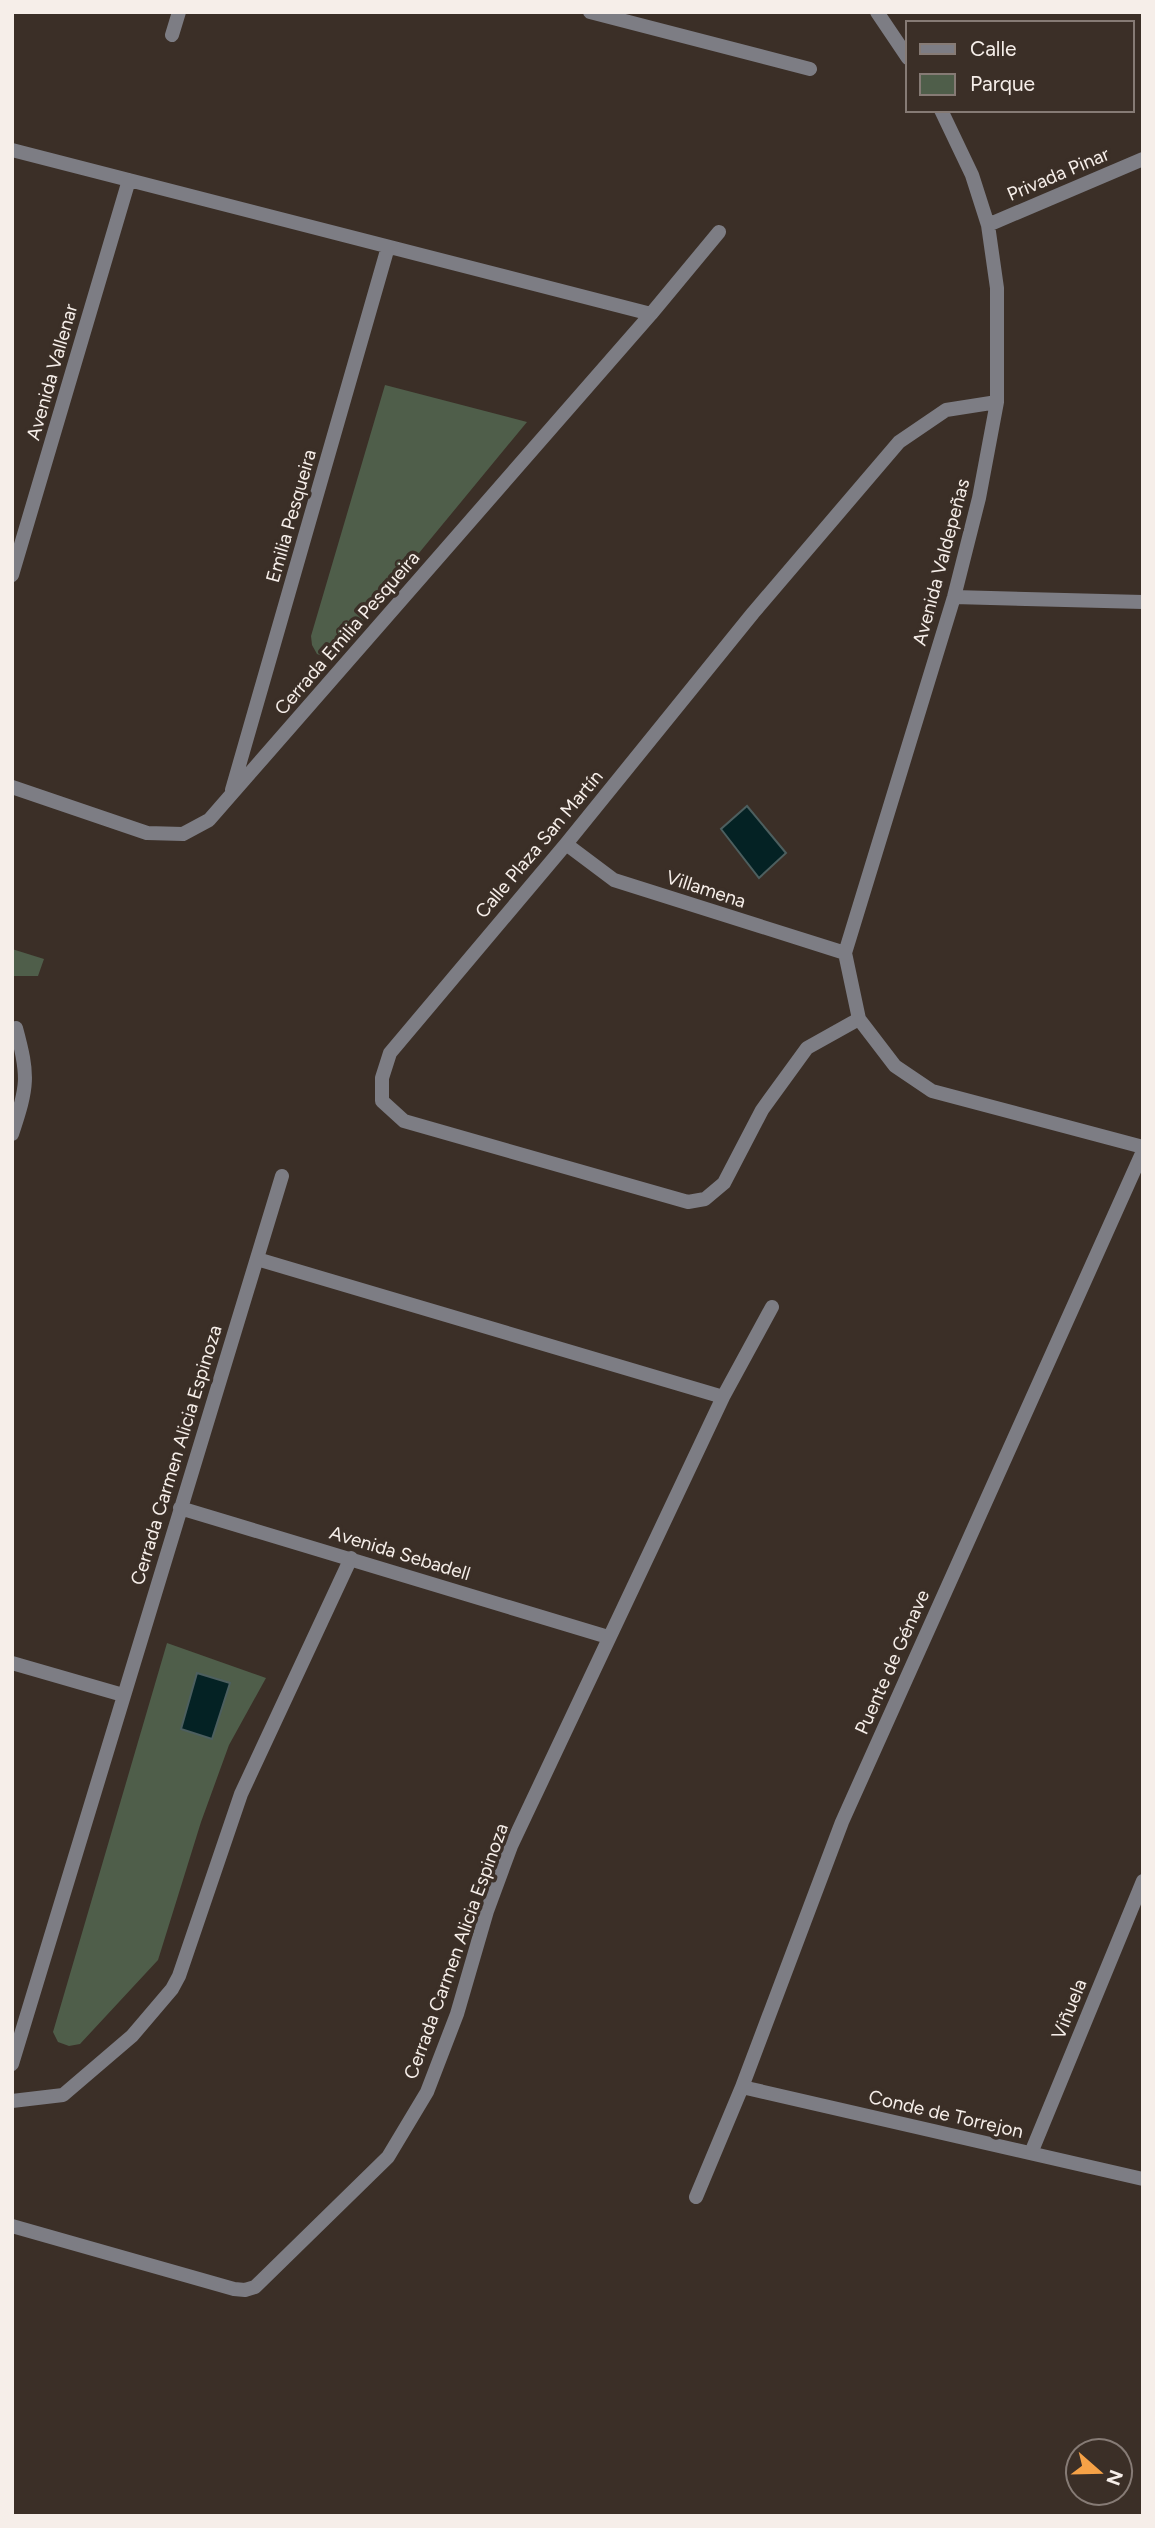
<svg xmlns="http://www.w3.org/2000/svg" width="1155" height="2528" viewBox="0 0 1155 2528" font-family="Figtree,sans-serif">
  <style>
    .green { fill: #4f5e4a }
    .water { fill: #042224; stroke: #4d5f5f; stroke-width: 2 }
    .lines { fill: none; stroke-linecap: round; stroke-linejoin: round }
    .minor { stroke: #7d7d84; stroke-width: 14 }
    .labels { text-anchor: middle; dominant-baseline: central; stroke-width: 7; stroke-linejoin: round; paint-order: stroke }
    .street-label { font-size: 19px; fill: #f6eee9; stroke: #3b2f27 }
  </style>
  <rect width="100%" height="100%" fill="#3b2f27"/>
  <path class="green" d="M385 385 527 422 339 650 328 658 317 654 312 645 311 636Z
    M12 949 44 959 38 976H12Z
    M167 1643 266 1678 229 1745 201 1822 158 1960 80 2044 69 2046 58 2042 53 2032Z"/>
  <path class="water" d="M747 806 786 853 759 878 721 829Z
    M197 1673 230 1683 212 1739 181 1729Z"/>
  <g class="lines">
    <path class="minor" d="M590 12 810 69
      M877 12 908 58
      M172 35 179 12
      M941 110 972 175 988 225 997 288V402L979 498 954 597 845 953 859 1019 895 1066 932 1091 1143 1147
      M12 150 651 314
      M988 225 1143 159
      M12 575 129 180
      M954 597 1143 602
      M12 787 147 833 183 834 209 820 651 314 719 232
      M232 790 388 247
      M566 844 614 880 845 953
      M859 1019 807 1048 762 1110 724 1183 705 1199 688 1202 404 1121 382 1101V1078L390 1053 566 844 753 613 899 442 946 410 997 402
      M12 1134C28 1086 29 1076 16 1028
      M257 1259 723 1397
      M180 1508 608 1637
      M12 1663 123 1695
      M12 2064 282 1176
      M742 2087 1143 2179
      M12 2101 63 2095 132 2036 172 1989 179 1976 241 1794 351 1558
      M1031 2153 1143 1881
      M696 2197 742 2087 842 1822 1143 1151
      M12 2226 234 2289 245 2290 255 2287 388 2157 427 2092 457 2014 487 1911 511 1846 723 1397 772 1307"/>
  </g>
  <g class="labels">
    <g class="street-label">
      <text transform="translate(1058 174) rotate(-23)">Privada Pinar</text>
      <text transform="translate(52 372) rotate(-74)">Avenida Vallenar</text>
      <text transform="translate(291 516) rotate(-74)">Emilia Pesqueira</text>
      <text transform="translate(941 562) rotate(-75)">Avenida Valdepeñas</text>
      <text transform="translate(347 633) rotate(-49)">Cerrada Emilia Pesqueira</text>
      <text transform="translate(539 844) rotate(-50)">Calle Plaza San Martín</text>
      <text transform="translate(706 889) rotate(18)">Villamena</text>
      <text transform="translate(176 1455) rotate(-73)">Cerrada Carmen Alicia Espinoza</text>
      <text transform="translate(400 1553) rotate(17)">Avenida Sebadell</text>
      <text transform="translate(892 1662) rotate(-66)">Puente de Génave</text>
      <text transform="translate(456 1951) rotate(-70)">Cerrada Carmen Alicia Espinoza</text>
      <text transform="translate(1069 2009) rotate(-68)">Viñuela</text>
      <text transform="translate(946 2114) rotate(13)">Conde de Torrejon</text>
    </g>
  </g>
  <rect width="1155" height="2528" fill="none" stroke="#f6eee9" stroke-width="28"/>
  <rect x="906" y="21" width="228" height="91" fill="#3b2f27" stroke="#867b75" stroke-width="2"/>
  <rect x="920" y="44" width="35" height="10" fill="#7d7d84" stroke="#867b75" stroke-width="2"/>
  <text x="970" y="56" font-size="21" fill="#f6eee9">Calle</text>
  <rect x="920" y="74" width="35" height="21" fill="#4f5e4a" stroke="#867b75" stroke-width="2"/>
  <text x="970" y="91" font-size="21" fill="#f6eee9">Parque</text>
  <g transform="translate(1099 2472) rotate(110)"><circle r="33" fill="#3b2f27" stroke="#867b75" stroke-width="2"/>
  <path d="M0-5L12 26L0 18L-12 26Z" fill="#f6a247"/>
  <text y="-10" font-size="19" font-weight="bold" text-anchor="middle" fill="#f6eee9">N</text>
  </g>
</svg>
